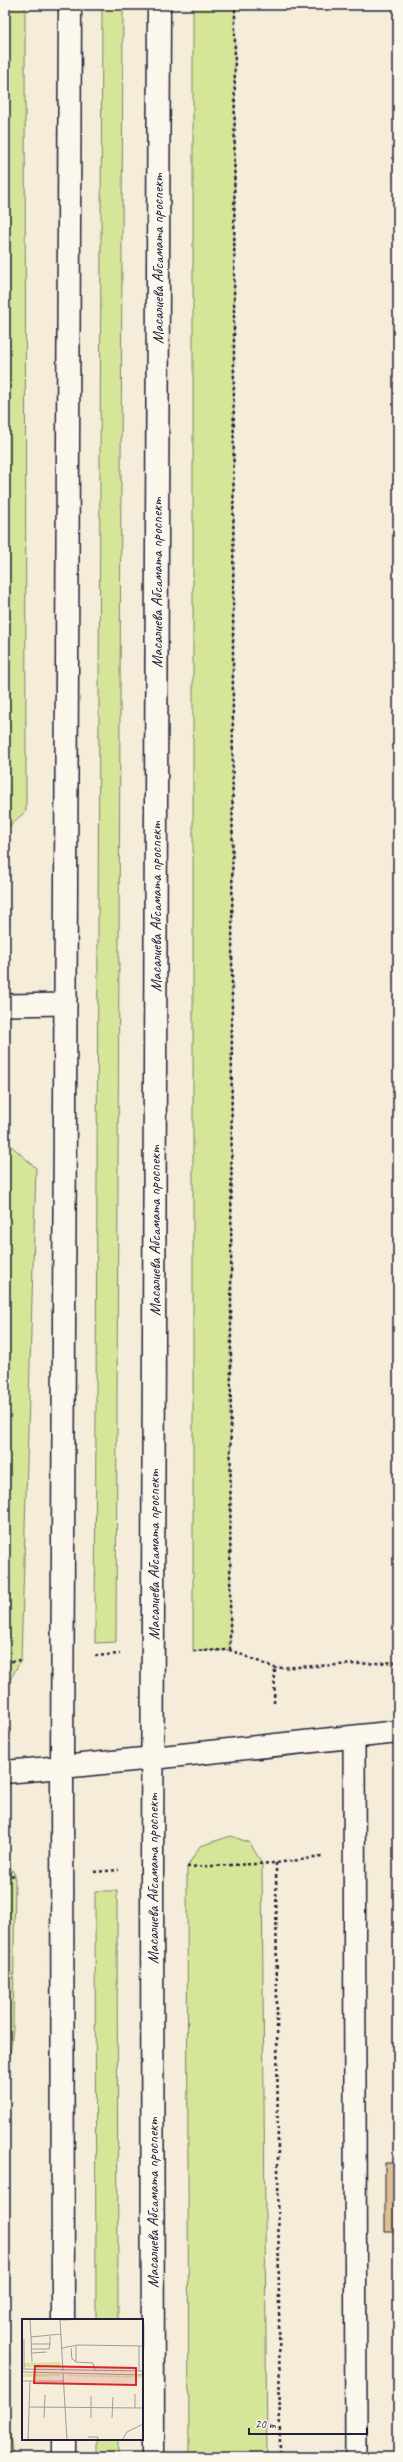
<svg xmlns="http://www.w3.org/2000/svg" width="403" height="2462" viewBox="0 0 403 2462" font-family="Caveat,sans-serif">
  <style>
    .green { fill: #d6e699; stroke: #7c846a }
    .building { fill: #ddbf91; stroke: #22223b }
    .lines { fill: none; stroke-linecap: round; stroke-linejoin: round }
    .service-casing { stroke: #22223b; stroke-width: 24 }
    .tertiary-casing { stroke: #22223b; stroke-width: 25 }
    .secondary-casing { stroke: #22223b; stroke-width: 25 }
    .primary-casing { stroke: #22223b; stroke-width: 25 }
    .path { stroke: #22223b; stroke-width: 2.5; stroke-dasharray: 3 3; stroke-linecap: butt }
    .service { stroke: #fbf7ec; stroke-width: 21 }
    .tertiary { stroke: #fbf7ec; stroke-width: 22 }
    .secondary { stroke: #fbf7ec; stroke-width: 22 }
    .primary { stroke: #fbf7ec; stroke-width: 22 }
    .labels { text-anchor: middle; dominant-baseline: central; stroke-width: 3; stroke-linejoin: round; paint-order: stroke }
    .street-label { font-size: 16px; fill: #22223b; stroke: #fbf7ec }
    .inset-road { fill: none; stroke: #a19b9a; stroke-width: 1 }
    .view { fill: #d62828; fill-opacity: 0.15; stroke: #d62828; stroke-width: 2 }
    .inset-edge { fill: none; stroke: #22223b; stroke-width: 2 }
  </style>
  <rect width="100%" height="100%" fill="#f5ecda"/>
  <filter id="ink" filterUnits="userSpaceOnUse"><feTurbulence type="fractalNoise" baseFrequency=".025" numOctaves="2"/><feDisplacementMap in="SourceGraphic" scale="8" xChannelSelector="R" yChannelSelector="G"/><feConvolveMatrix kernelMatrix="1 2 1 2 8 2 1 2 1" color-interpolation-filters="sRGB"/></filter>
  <g filter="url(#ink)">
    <path class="green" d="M5 5H25L26 811 5 830Z
      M102 5H123L116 1642 95 1643Z
      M193 5H235L230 1650 193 1651Z
      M5 1034 7 1036V1142L36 1168 21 1660 5 1689Z
      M231 1836 250 1843 262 1864 267 2457H189L187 1867 200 1846Z
      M5 1858 15 1875 13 2028 5 2098Z
      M95 1891H117L118 2320H96Z
      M5 2401 13 2457H5Z
      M96 2439H118V2457H96Z"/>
    <path class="building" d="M385 2163H398V2232H385Z"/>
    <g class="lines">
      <g class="service-casing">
        <path id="service" d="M5 1005 66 1004
          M354 1737 356 2457"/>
      </g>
      <g class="tertiary-casing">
        <path id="tertiary" d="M153 1758 398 1732"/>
      </g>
      <g class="secondary-casing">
        <path id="secondary" d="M5 1772 62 1767"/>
      </g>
      <g class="primary-casing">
        <path id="primary" d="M62 1767 153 1758
          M63 2320 62 1767 70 5
          M64 2439V2457
          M153 2457 152 1869 159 5"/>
      </g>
      <path class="path" d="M230 1650 235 5
        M193 1651 230 1650 275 1668 398 1662
        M95 1656 120 1654
        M5 1662 21 1660
        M274 1703 275 1668
        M276 1863 280 2457
        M187 1867 276 1863 322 1857
        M94 1872 119 1870
        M5 1877 15 1875"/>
      <use href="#service" class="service"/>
      <use href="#tertiary" class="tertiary"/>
      <use href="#secondary" class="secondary"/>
      <use href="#primary" class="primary"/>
    </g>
  </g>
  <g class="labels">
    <g class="street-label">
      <text transform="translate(158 259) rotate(-90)">Масалиева Абсамата проспект</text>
      <text transform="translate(157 583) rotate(-90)">Масалиева Абсамата проспект</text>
      <text transform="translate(156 907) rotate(-90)">Масалиева Абсамата проспект</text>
      <text transform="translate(155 1231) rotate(-90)">Масалиева Абсамата проспект</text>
      <text transform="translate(154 1555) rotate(-90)">Масалиева Абсамата проспект</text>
      <text transform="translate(153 1879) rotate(-90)">Масалиева Абсамата проспект</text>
      <text transform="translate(153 2203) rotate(-90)">Масалиева Абсамата проспект</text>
    </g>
  </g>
  <g transform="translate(22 2319)">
    <rect width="121" height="121" fill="#f5ecda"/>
    <path d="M39 43 37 48H2V44ZM0 55H37L38 57 0 58ZM46 56 121 57V59L46 57Z" fill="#d6e699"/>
    <path class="inset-road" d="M8 0 9 18M38 0 41 52M39 1 67 0M9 25H28V17M54 27V43L71 44 73 51M117 27V52M40 29 56 26 121 27M49 29 50 40 54 43M9 30H27L28 25M10 34 25 33M10 43 9 18 39 15M0 50 121 52M2 50V20M0 53 121 56M41 54 45 121M0 62H42M113 75V89M7 88 121 89M22 99 23 76M69 99V77M90 99 91 78M66 118H76V121M6 121 8 62M100 121 105 113 121 105"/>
    <path class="view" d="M13 47 114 49V66L12 64Z"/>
    <rect width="121" height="121" class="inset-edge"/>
  </g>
  <rect width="403" height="2462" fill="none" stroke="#fbf7ec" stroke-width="20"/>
  <rect x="10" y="10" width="383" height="2442" fill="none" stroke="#22223b" stroke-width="1.5" filter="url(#ink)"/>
  <path d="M249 2428v6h118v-6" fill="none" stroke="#22223b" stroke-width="2"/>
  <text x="255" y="2428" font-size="12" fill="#22223b" stroke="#fbf7ec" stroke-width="3" paint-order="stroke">20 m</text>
</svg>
